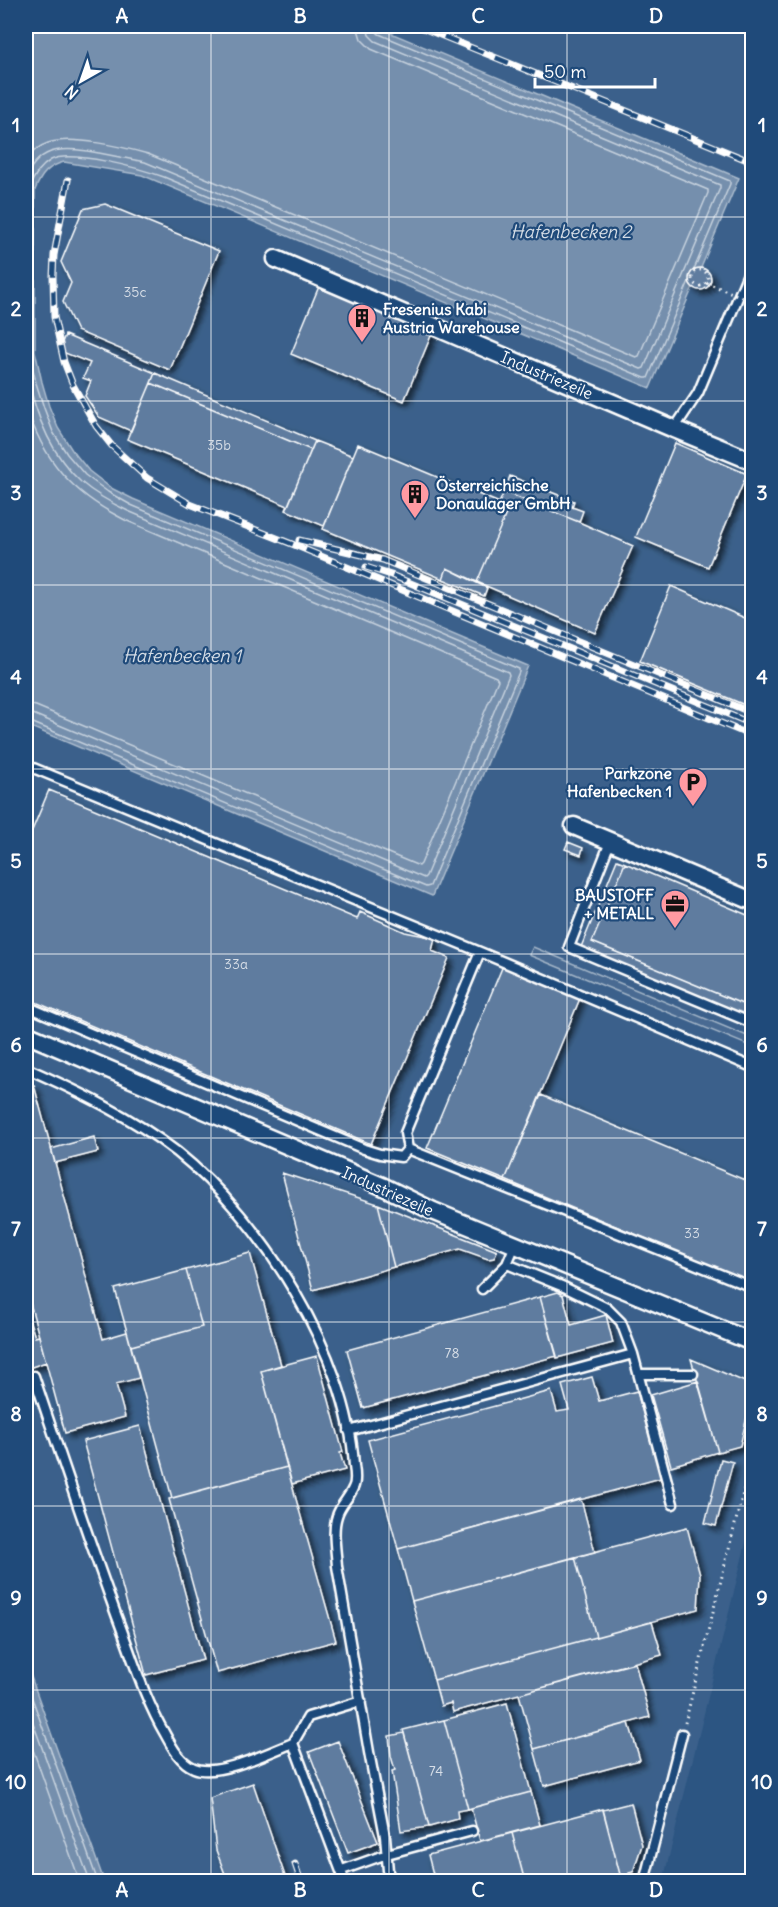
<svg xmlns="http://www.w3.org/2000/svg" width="778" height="1907" viewBox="0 0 778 1907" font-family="Delius,sans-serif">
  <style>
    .built { fill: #3b618b }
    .green { fill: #486b92; stroke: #a4b5c8; stroke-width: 1.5 }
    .water { fill: #748fad; stroke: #acbcce; stroke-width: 1.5 }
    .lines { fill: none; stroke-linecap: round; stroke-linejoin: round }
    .shore { stroke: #c7d2de; stroke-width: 1.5 }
    .building { fill: #5e7c9f; stroke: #fff; stroke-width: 1.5; filter: url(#shadow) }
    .lane-casing { stroke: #fff; stroke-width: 13 }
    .street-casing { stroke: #fff; stroke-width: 21 }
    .path { stroke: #fff; stroke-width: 3; stroke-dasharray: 1.5 4.5; stroke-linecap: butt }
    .lane { stroke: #1f4a7a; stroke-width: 8 }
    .street { stroke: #1f4a7a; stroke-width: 16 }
    .rail-casing { stroke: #fff; stroke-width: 7 }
    .rail { stroke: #1f4a7a; stroke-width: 4.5; stroke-dasharray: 14; stroke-linecap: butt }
    .path-bridge { stroke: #fff; stroke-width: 3; stroke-dasharray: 1.5 4.5; stroke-linecap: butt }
    .grid { fill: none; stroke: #fff; stroke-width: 1.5; stroke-opacity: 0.55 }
    .labels { text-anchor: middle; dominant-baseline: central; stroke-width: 4.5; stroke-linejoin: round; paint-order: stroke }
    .number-label { font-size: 14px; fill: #d7dee7 }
    .poi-label { font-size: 16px; font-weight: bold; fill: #fff; stroke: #1f4a7a; text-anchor: start }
    .street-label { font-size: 16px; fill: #fff; stroke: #1f4a7a }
    .water-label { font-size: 18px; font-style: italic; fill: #d5dde6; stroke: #1f4a7a }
    .neatline { fill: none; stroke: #fff; stroke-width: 2 }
    .grid-label { font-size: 20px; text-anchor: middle; font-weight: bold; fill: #fff }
  </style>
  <defs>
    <filter id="shadow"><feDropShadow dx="4.5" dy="4.5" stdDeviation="3" flood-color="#0009"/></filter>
  </defs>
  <rect width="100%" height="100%" fill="#2c5582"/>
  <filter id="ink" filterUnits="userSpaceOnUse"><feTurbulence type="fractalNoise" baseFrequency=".0167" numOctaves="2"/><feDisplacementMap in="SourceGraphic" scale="12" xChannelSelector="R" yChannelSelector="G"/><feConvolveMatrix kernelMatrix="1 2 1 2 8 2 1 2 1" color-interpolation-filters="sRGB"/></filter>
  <g filter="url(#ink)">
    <path class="built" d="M374 26H752V1331L519 1234 465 1216 441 1206 410 1188 357 1164 26 1024V725L432 896 528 666 133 499 111 488 89 471 72 450 58 428 42 382 35 351V190L40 178 46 170 55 164 64 162 76 163 142 175 162 183 739 178Z
      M26 1042 448 1226 532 1256 752 1349V1518L663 1881H104L26 1664Z"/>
    <path class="green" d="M533 947 752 1038V1047L529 955Z"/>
    <path class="water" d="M26 26H374L739 178 650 388 142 175 64 162C48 166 41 175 35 190V351L42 382 49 406 58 428 72 450 89 471 111 488 133 499 528 666 432 896 26 725Z
      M26 1663 104 1881H26Z"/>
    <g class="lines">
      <path class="shore" d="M26 160C31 153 39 146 48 143 73 135 123 147 148 154L636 357 639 356 708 193V190L371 49 361 39 357 26
        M26 178C40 143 69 148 99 153 114 156 130 159 145 162L641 369 644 368 720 188V185L375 41 369 35 367 26
        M26 370C34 410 50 454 81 482 95 494 111 503 128 511L508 672 509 675 426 876 424 878 33 714 26 713
        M26 405C43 461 73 494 125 520L496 677 498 680 421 864 419 866 36 706 26 704
        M26 720 426 887 430 886 519 672V669L131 505 108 492 85 475 67 454 53 432 44 408 36 383 29 351V189C33 177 39 167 51 160 71 149 142 169 164 177L645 378H648L730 184V181L379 34 375 30 374 26
        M26 1681 98 1882
        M26 1703 90 1882
        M26 1730 80 1882"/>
    </g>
    <path class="building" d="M105 204 219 251 170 370 77 331 63 302 71 283 61 262 83 209Z
      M689 279a11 11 0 1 1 22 0a11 11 0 1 1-22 0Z
      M320 284 433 331 404 401 291 354Z
      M65 335 155 373 131 431 99 417 85 396 91 381 83 378 90 363 65 353 61 345Z
      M155 373 315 441 311 450 151 383Z
      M151 383 311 450 288 506 127 439Z
      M315 441 353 456 324 526 286 510Z
      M675 443 747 474 708 567 636 537Z
      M358 444 509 507 477 582 447 568 443 579 323 529Z
      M510 476 574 501 572 507 583 511 579 522 504 492Z
      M504 492 579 522 633 546 595 633 477 582 509 507 499 503Z
      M447 568 487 588 484 596 443 579Z
      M671 586 752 621V708L640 661Z
      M49 790 357 919 360 912 405 932 435 938 432 951 449 958 371 1144 26 998V845Z
      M568 842 583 848 581 855 565 849Z
      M617 860 625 863 592 942 752 1008V1018L581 947Z
      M625 863 752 917V1008L592 942Z
      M504 963 581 996 505 1180 427 1148Z
      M34 1085 103 1339 127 1332 139 1378 116 1384 125 1417 65 1433 26 1288V1087Z
      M541 1095 752 1183V1283L505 1180Z
      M94 1137 98 1152 55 1163 51 1149Z
      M282 1173 378 1204 394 1267 313 1290Z
      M378 1204 497 1251 494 1258 488 1259 460 1249 394 1267Z
      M250 1253 281 1365 261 1371 287 1467 172 1498 131 1346 202 1327 186 1270Z
      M186 1270 202 1327 131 1346 115 1289Z
      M558 1292 563 1295 571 1325 606 1315 613 1343 557 1358 540 1297Z
      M540 1297 557 1356 363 1408 347 1350Z
      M26 1310 35 1337 39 1336 46 1362 26 1369Z
      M317 1356 343 1452 340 1453 345 1470 292 1484 261 1371Z
      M691 1359 752 1385V1396L740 1446 718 1452Z
      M592 1377 599 1401 637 1391 661 1478 398 1549 368 1440 551 1391 557 1412 569 1410 562 1385Z
      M698 1381 718 1452 671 1466 651 1395Z
      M140 1426 203 1660 146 1675 83 1441Z
      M721 1459 733 1462 716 1526 705 1523Z
      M287 1467 336 1641 217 1673 169 1499Z
      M581 1499 595 1552 412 1601 398 1549Z
      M687 1527 700 1575 698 1609 596 1637 575 1557Z
      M575 1557 596 1637 434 1680 412 1601Z
      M652 1622 662 1655 453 1712 451 1703 441 1706 434 1680Z
      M635 1663 650 1717 534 1749 519 1694Z
      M507 1703 531 1792 468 1809 444 1720Z
      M444 1720 468 1809 457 1811 458 1819 429 1827 403 1730Z
      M629 1723 640 1760 544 1786 534 1749Z
      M404 1733 429 1827 401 1831 392 1771 395 1770 391 1756 389 1736Z
      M338 1741 378 1842 348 1853 309 1752Z
      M253 1783 287 1882H228L216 1850 210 1798Z
      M531 1792 540 1825 480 1841 471 1808Z
      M631 1803 642 1845 633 1872 629 1873 631 1880 622 1882 603 1810Z
      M603 1809 622 1882H525L512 1833Z
      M512 1833 525 1882H435L428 1855Z"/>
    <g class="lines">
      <g class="lane-casing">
        <path id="lane" d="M674 429 698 393 752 264
          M26 765 480 952 752 1067
          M610 842 569 947 752 1023
          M26 1006 364 1149 380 1154 401 1157 408 1149
          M26 1068C78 1091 132 1117 177 1152 262 1220 348 1355 354 1466 355 1472 356 1483 353 1488 349 1498 340 1505 337 1516 332 1531 336 1550 337 1566L369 1752 385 1836 389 1882
          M408 1149 752 1287
          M408 1149 405 1133 480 952
          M482 1289 507 1264
          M633 1354 673 1504
          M639 1374H693
          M26 1379 34 1376C61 1457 88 1537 117 1617 132 1656 144 1698 165 1734 172 1747 180 1762 194 1768 217 1778 270 1752 293 1743
          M349 1431 633 1354 621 1322 607 1308 564 1287 507 1264 515 1245
          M342 1870 387 1854 472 1831
          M345 1882 293 1743 308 1717 361 1701
          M644 1882 682 1734"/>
      </g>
      <g class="street-casing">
        <path id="street" d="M276 259 674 429 752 461
          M574 826 752 901
          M26 1034 382 1186 433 1211 752 1342"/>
      </g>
      <path class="path" d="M692 278a8 8 0 1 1 16 0a8 8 0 1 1-16 0Z
        M685 1723 752 1457"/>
      <use href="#lane" class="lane"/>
      <use href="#street" class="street"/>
      <g class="rail-casing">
        <path id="rail" d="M418 26 752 162
          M68 180 54 255 53 276 54 317 64 362 73 385 96 426 112 446 147 478 190 504 292 544 752 736
          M299 540 383 560 752 713
          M366 567 391 575 752 724
          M295 1864 301 1882"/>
      </g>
      <use href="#rail" class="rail"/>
      <path class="path-bridge" d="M707 283 752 301"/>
    </g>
  </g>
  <path class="grid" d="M211 26V1882M389 26V1882M567 26V1882M26 217H752M26 401H752M26 585H752M26 769H752M26 954H752M26 1138H752M26 1322H752M26 1506H752M26 1690H752"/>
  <defs>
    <g id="building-pin" transform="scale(1.5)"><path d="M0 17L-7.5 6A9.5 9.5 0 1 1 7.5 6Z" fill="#ff9aa2" stroke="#1f4a7a"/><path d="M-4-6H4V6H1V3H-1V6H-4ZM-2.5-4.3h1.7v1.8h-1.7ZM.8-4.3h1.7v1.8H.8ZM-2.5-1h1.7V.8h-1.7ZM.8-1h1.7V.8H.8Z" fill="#111"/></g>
    <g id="parking-pin" transform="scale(1.5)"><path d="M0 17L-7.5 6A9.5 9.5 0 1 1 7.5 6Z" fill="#ff9aa2" stroke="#1f4a7a"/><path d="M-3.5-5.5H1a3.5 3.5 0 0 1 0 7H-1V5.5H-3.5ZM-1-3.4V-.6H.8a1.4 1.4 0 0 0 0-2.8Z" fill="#111"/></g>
    <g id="office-pin" transform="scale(1.5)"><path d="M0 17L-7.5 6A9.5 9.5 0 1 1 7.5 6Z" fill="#ff9aa2" stroke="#1f4a7a"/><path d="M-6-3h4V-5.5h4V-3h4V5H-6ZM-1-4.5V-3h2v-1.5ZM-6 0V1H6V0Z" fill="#111"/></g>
  </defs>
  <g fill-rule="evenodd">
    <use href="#building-pin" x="362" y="318"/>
    <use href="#building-pin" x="415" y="494"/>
    <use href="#parking-pin" x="693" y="782"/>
    <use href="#office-pin" x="675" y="904"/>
  </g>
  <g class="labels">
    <g class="number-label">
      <text x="135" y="292">35c</text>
      <text x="219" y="445">35b</text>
      <text x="236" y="964">33a</text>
      <text x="692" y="1233">33</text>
      <text x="452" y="1353">78</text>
      <text x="436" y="1771">74</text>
    </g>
    <g class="poi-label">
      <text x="383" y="309">Fresenius Kabi<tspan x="383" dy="18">Austria Warehouse</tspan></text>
      <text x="436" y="485">Österreichische<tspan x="436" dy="18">Donaulager GmbH</tspan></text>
      <text x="672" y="773" text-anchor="end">Parkzone<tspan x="672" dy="18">Hafenbecken 1</tspan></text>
      <text x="654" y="895" text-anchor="end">BAUSTOFF<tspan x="654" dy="18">+ METALL</tspan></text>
    </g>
    <g class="street-label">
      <text transform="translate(547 375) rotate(23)">Industriezeile</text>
      <text transform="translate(388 1191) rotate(24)">Industriezeile</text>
    </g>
    <g class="water-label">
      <text x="571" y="231">Hafenbecken 2</text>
      <text x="182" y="655">Hafenbecken 1</text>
    </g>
  </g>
  <rect width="778" height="1907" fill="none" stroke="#1f4a7a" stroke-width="66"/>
  <g transform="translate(81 81) rotate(220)" stroke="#1f4a7a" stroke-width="4.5" paint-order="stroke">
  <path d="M0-4.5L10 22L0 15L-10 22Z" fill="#ffffff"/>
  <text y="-9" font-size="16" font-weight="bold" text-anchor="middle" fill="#ffffff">N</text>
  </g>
  <path d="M535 78v9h120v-9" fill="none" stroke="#ffffff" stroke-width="3"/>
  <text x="544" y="78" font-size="18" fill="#ffffff" stroke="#1f4a7a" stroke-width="4.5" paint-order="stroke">50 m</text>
  <rect x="33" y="33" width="712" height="1841" class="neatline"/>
  <g class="grid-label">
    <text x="122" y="23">A</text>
    <text x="300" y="23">B</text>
    <text x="478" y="23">C</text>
    <text x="656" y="23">D</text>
    <text x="16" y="132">1</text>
    <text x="762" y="132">1</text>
    <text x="16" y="316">2</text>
    <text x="762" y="316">2</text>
    <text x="16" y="500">3</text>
    <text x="762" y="500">3</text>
    <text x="16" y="684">4</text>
    <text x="762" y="684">4</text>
    <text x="16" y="868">5</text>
    <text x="762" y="868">5</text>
    <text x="16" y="1052">6</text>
    <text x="762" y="1052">6</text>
    <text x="16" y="1236">7</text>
    <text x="762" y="1236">7</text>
    <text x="16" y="1421">8</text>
    <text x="762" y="1421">8</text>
    <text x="16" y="1605">9</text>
    <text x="762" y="1605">9</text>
    <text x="16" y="1789">10</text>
    <text x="762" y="1789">10</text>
    <text x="122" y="1897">A</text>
    <text x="300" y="1897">B</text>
    <text x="478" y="1897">C</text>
    <text x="656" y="1897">D</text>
  </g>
</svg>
